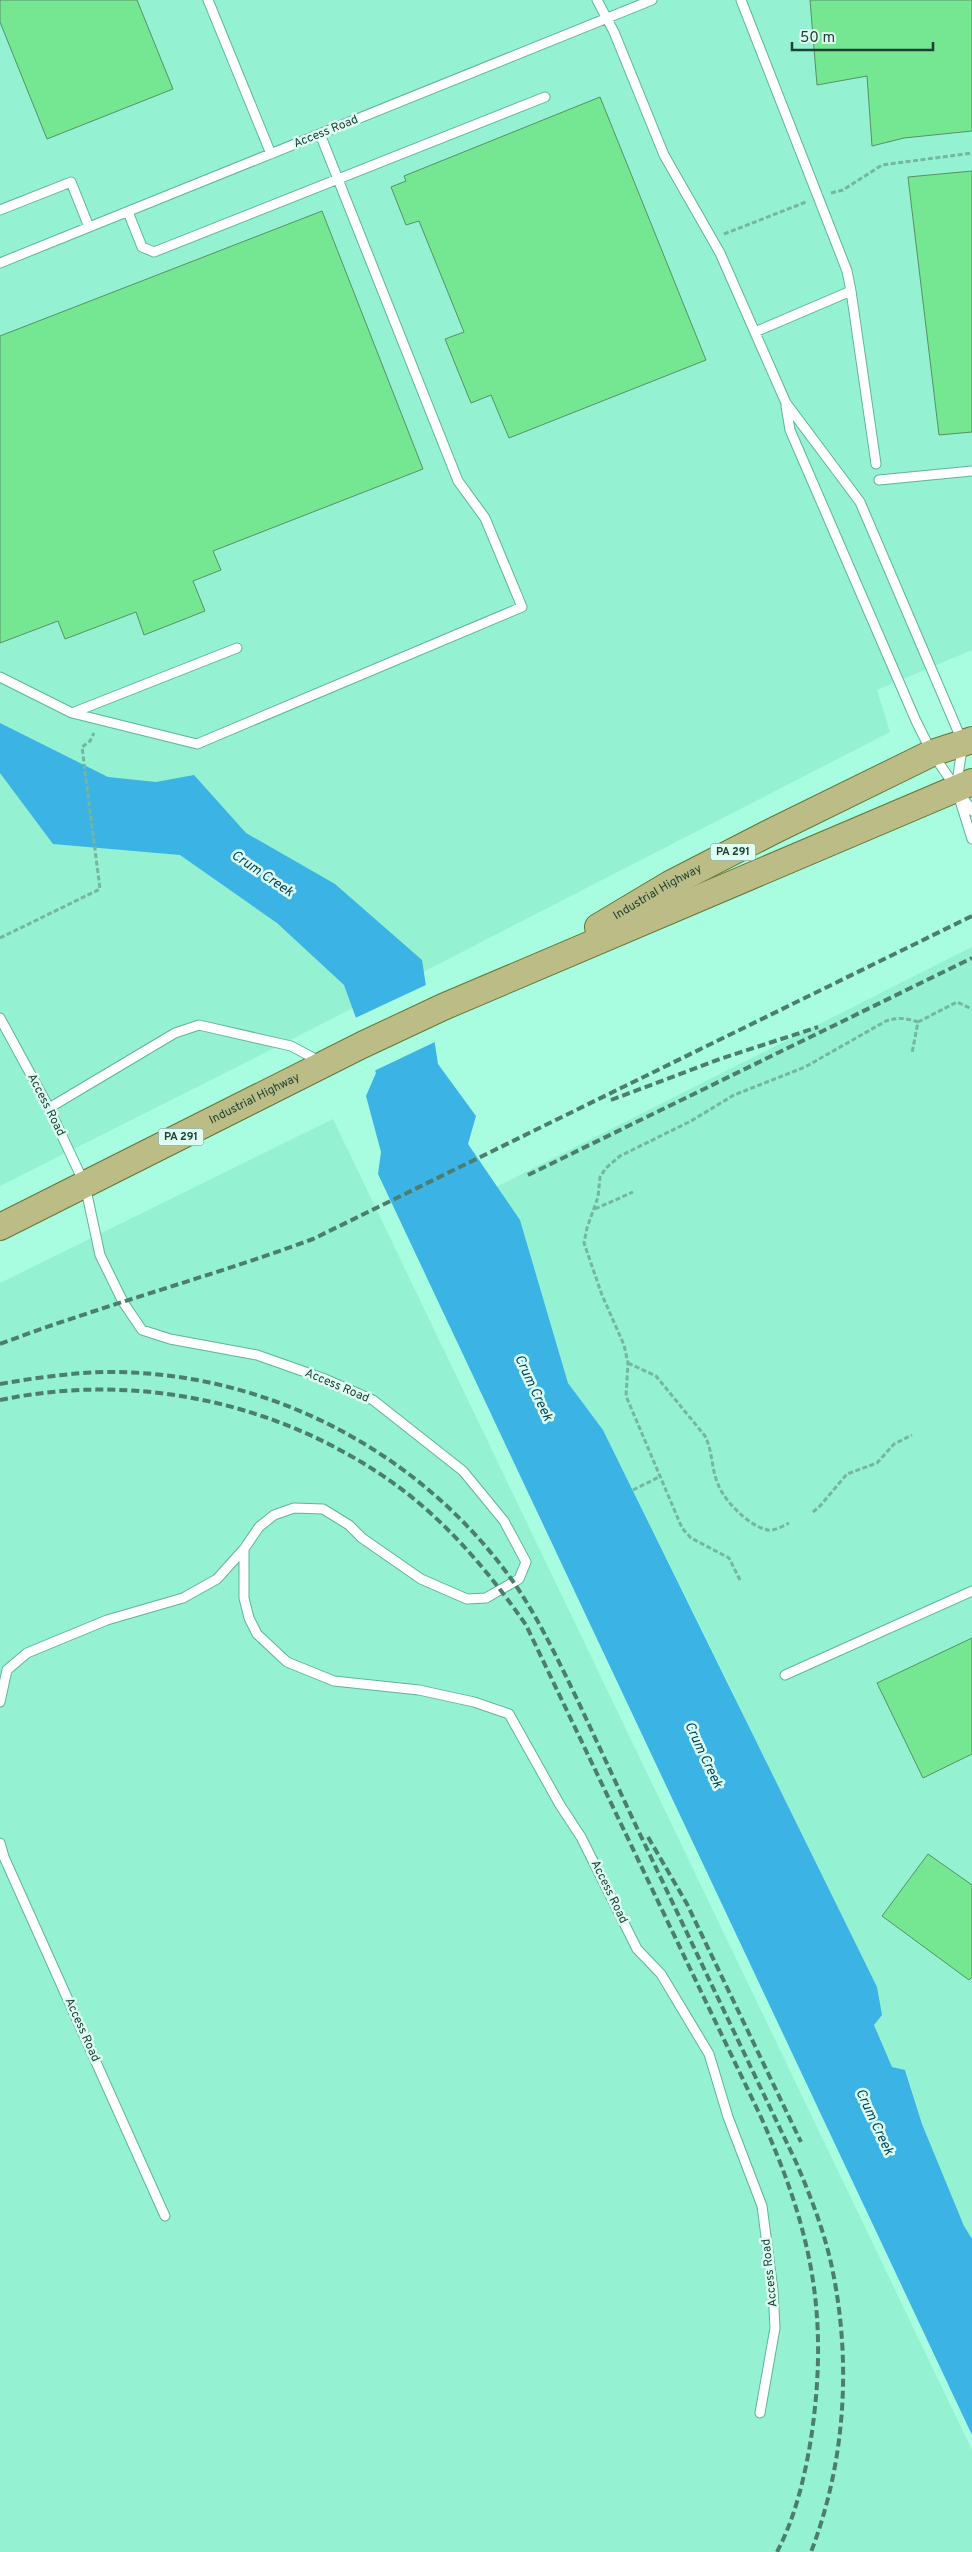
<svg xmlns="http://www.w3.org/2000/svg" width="972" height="2552" viewBox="0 0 972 2552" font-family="Overpass,sans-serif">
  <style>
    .built { fill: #94f1d2 }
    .water { fill: #3bb3e5 }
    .pier { fill: #a8fcdf }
    .building { fill: #75e692; stroke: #579164 }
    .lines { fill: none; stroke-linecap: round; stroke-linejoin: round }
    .service-casing { stroke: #61b499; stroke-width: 11 }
    .primary-casing { stroke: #677536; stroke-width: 28 }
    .path { stroke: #74b69f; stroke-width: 3; stroke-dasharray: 5 2.5; stroke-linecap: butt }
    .service { stroke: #fff; stroke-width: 9 }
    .primary { stroke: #bcbd86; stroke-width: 26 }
    .rail { stroke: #4b7e6d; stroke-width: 4; stroke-dasharray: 8 4; stroke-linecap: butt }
    .labels { text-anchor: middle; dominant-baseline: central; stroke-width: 5; stroke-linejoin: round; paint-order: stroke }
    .shield { fill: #defef2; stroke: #587a6e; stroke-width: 1 }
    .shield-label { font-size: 11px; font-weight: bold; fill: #1e4136 }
    .street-label { font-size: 12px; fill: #1e4136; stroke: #defef2 }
    .water-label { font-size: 14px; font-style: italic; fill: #004660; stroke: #defef2 }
  </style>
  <rect width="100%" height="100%" fill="#a8fcdf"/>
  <path class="built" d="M0 0H972V650L877 690 890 732 310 1030 0 1186Z
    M972 947V2239L964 2226 922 2124 906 2071 892 2067 874 2025 882 2014 728 1682 603 1430 568 1383 520 1220 496 1187Z
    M333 1119 972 2450V2552H0V1283Z"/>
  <path class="water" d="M0 723 108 777 156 782 194 775 246 833 335 884 422 960 438 1064 476 1116 468 1144 520 1220 568 1383 603 1430 877 1987 882 2015 874 2025 892 2067 905 2070 922 2124 964 2226 972 2239V2435L378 1174 381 1152 366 1096 376 1073 344 985 277 923 180 855 53 844 0 773Z"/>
  <path class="pier" d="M428 984 437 1041 374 1071 353 1019Z"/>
  <path class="building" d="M0 0H137L173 89 47 139 0 22Z
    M810 0H972V131L904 138 872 146 867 76 817 85Z
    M600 97 706 360 509 438 491 395 471 403 445 339 464 332 419 221 406 225 391 187 406 181 404 176Z
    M972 171V432L939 435 908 177Z
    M322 211 423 469 213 551 221 570 193 581 205 611 144 635 136 612 65 639 58 621 0 643V336Z
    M972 1638V1754L923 1778 877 1683Z
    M928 1854 972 1885V1977L969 1980 882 1916Z"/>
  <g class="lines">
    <g class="service-casing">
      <path id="service" d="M208 0 271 154
        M597 0 614 32 664 155 720 253 786 403 860 502 963 743 956 788 972 839
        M741 0 847 271 851 291 755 332
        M0 210 71 182 89 227
        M128 212 142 247 154 252 545 97
        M0 263 652 0
        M851 291 876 464
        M786 406 790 430 916 721 932 753 972 811
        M879 480 972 471
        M0 677 72 713 237 648
        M72 713 197 744 522 607 485 518 458 481 320 134
        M0 1018 49 1108 85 1185 100 1255 123 1302 142 1330 170 1339 257 1355 325 1379 373 1400 463 1471 504 1521 526 1562 519 1579 486 1598 467 1599 421 1579 362 1538 349 1525 323 1509 294 1508 274 1515 259 1527 244 1549V1598L249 1618 257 1634 287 1662 334 1681 419 1690 474 1702 509 1714 560 1805 581 1837 637 1949 661 1974 709 2054 728 2117 762 2206 773 2290 775 2328 760 2413
        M49 1108 175 1033 199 1025 291 1046 321 1062
        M785 1675 972 1591
        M0 1702 7 1670 27 1653 107 1620 183 1598 217 1579 244 1549
        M0 1843 4 1857 165 2216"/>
    </g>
    <g class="primary-casing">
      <g id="primary">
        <path id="s1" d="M598 927 670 884 771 832 932 753 972 740"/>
        <path id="s2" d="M0 1227 362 1045 443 1007 972 782"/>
      </g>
    </g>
    <path class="path" d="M831 193 843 190 882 165 972 153
      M724 234 806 202
      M0 938 100 889 82 747 90 741 94 733
      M918 1022 957 1002 972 1009
      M595 1209 633 1192
      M628 1363 656 1376 705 1436C713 1452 711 1468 718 1484 724 1501 750 1527 768 1530 775 1531 783 1526 789 1523
      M633 1490 659 1477
      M813 1512 820 1506 847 1474 877 1463 894 1444 912 1435
      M740 1580 729 1558 691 1538 682 1528 626 1396 628 1363 624 1345 602 1295 584 1243 587 1228 598 1197 600 1177 606 1168 620 1156 691 1121 734 1095 805 1067 886 1021C897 1017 907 1018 918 1022L912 1053"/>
    <use href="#service" class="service"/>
    <use href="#primary" class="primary"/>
    <path class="rail" d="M611 1100 720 1059 818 1027
      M528 1175 972 958
      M0 1344C103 1305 210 1277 313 1239L972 916
      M0 1384C34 1378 69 1373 104 1372 264 1370 419 1450 512 1580 538 1617 557 1658 577 1699 597 1742 617 1785 637 1828 690 1939 743 2051 796 2162 810 2195 823 2228 831 2263 852 2358 846 2461 811 2552
      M0 1400C133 1372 274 1401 386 1478 442 1516 487 1569 526 1625L760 2115C810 2226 829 2310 812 2432 806 2472 796 2516 777 2552
      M648 1837 687 1904 801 2142"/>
  </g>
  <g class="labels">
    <g class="shield">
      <rect x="710.5" y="843.5" width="45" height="17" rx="4"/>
      <rect x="158.5" y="1128.5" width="45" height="17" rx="4"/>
    </g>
    <g class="shield-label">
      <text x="733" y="852">PA 291</text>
      <text x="181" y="1137">PA 291</text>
    </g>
    <g class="street-label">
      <text transform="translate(326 132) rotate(-22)">Access Road</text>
      <text stroke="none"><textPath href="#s1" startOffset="69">Industrial Highway</textPath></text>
      <text stroke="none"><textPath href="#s2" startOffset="285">Industrial Highway</textPath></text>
      <text transform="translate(46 1105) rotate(63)">Access Road</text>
      <text transform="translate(337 1386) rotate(23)">Access Road</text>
      <text transform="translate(609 1892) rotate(64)">Access Road</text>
      <text transform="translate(82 2030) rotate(66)">Access Road</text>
      <text transform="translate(770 2273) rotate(-96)">Access Road</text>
    </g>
    <g class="water-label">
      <text transform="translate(262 874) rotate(34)">Crum Creek</text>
      <text transform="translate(533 1388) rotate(65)">Crum Creek</text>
      <text transform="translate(703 1755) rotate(65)">Crum Creek</text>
      <text transform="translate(874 2122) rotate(65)">Crum Creek</text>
    </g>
  </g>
  <path d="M792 42v8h141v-8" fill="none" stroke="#1e4136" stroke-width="2.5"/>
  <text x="800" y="42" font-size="15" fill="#1e4136" stroke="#defef2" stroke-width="4" paint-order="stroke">50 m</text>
</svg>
